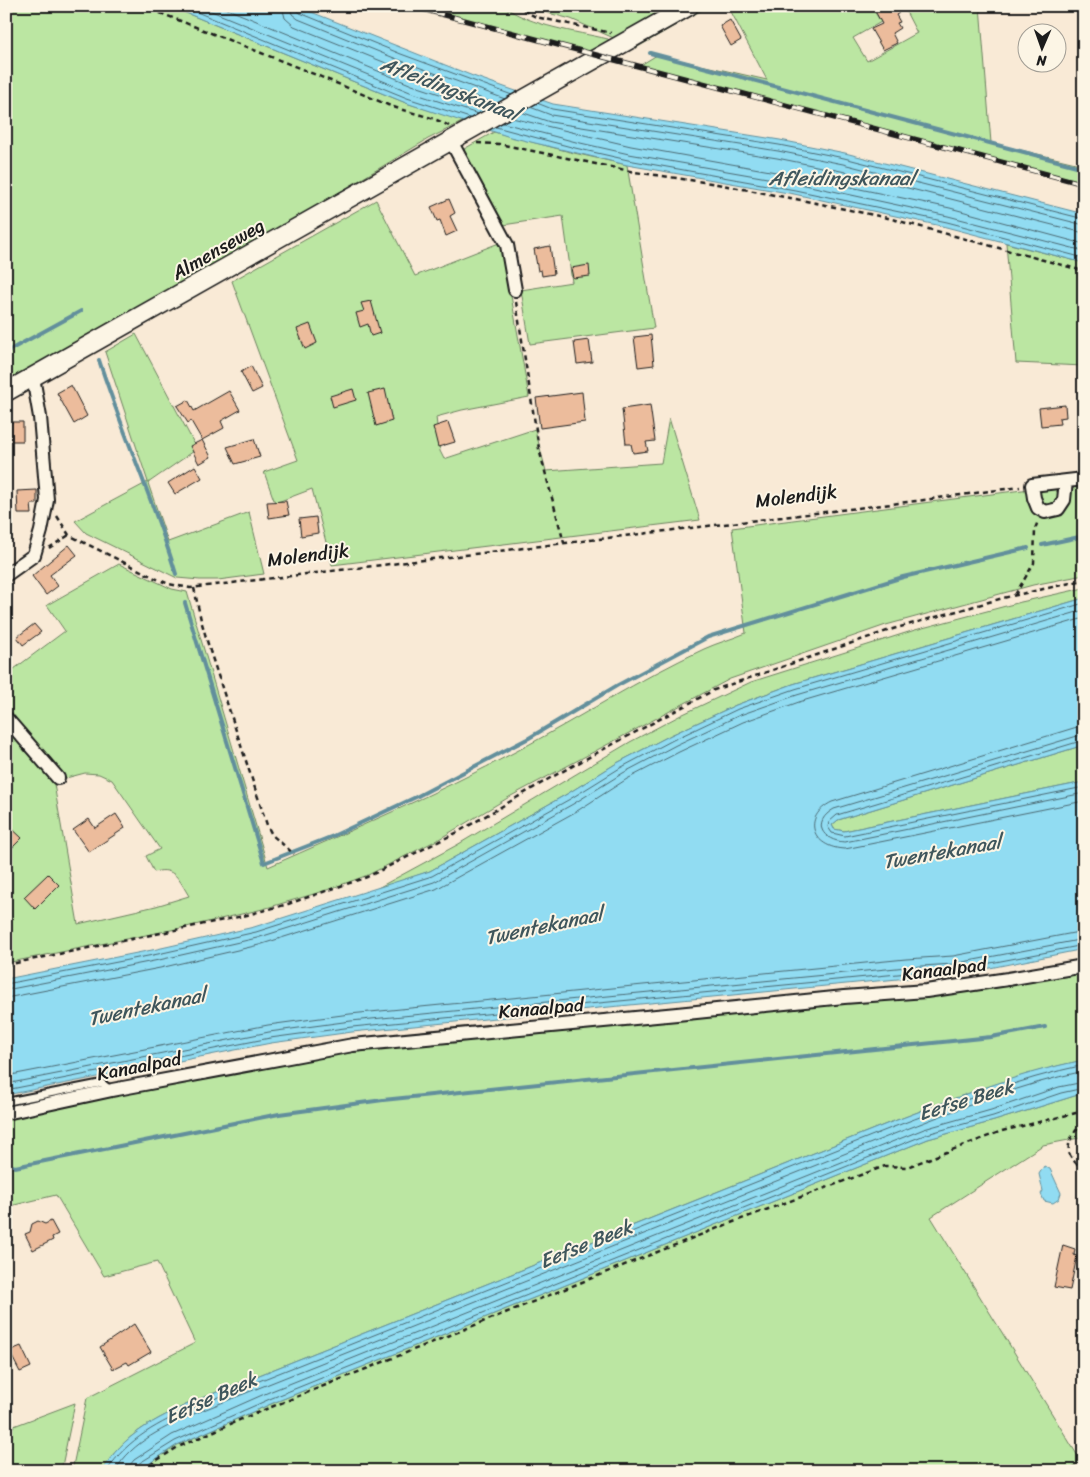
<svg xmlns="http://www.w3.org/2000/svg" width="1090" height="1477" viewBox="0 0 1090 1477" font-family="Sriracha,sans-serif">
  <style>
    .green { fill: #bbe6a2; stroke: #6c815f }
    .water { fill: #91dcf2; stroke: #628f9c }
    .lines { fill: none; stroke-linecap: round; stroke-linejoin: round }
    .shore { stroke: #4b6972; stroke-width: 1 }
    .stream { stroke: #628f9c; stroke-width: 4 }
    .building { fill: #ecbc9c; stroke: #1c1c1c }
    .lane-casing { stroke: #1c1c1c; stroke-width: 10 }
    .street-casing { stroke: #1c1c1c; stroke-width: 16 }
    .secondary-casing { stroke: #1c1c1c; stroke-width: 21 }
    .path { stroke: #1c1c1c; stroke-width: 2.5; stroke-dasharray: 5 4; stroke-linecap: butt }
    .lane { stroke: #fcf5e5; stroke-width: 6 }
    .street { stroke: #fcf5e5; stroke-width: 12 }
    .secondary { stroke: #fcf5e5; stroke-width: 18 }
    .rail-casing { stroke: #1c1c1c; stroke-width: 5.5 }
    .rail { stroke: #fcf5e5; stroke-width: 4; stroke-dasharray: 11; stroke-linecap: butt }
    .labels { text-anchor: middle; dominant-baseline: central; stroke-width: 4; stroke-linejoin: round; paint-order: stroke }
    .street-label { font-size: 19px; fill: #1c1c1c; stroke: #fcf5e5 }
    .water-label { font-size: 20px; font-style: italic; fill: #3f565c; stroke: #fcf5e5 }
  </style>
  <rect width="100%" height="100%" fill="#f9ead6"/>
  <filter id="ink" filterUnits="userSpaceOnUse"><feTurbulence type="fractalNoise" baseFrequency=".02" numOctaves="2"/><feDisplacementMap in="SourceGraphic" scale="10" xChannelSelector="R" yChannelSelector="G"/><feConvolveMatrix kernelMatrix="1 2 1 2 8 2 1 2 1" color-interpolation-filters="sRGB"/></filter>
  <g filter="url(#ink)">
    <path class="green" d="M6 6H169L406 103 464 121 428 139 220 264 6 386V265L10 261 6 249Z
      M412 6H503C533 27 574 31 608 39L614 45 596 55Z
      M521 6H709L636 48 571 19Z
      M728 6H871L881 22 853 38 867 61 917 33 903 6H980L991 143 1084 165V182L639 66 657 55 767 80Z
      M494 132 574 153 627 165 654 328 530 344 521 290 572 282 563 216 503 225C491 200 466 177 464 149Z
      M376 200 415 276 499 243 505 262 529 397 462 410 436 417 440 451 444 459 535 429 546 471 661 463 669 418 700 520 332 565 312 489 275 503 264 472 298 460 232 281Z
      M1006 243 1084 263V366L1016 363Z
      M136 334 197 449 148 483 168 542 249 512 264 574 218 580H200L177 578 86 533 75 521 148 482 105 352Z
      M1084 482V575L1033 585 886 625 730 679 511 796 439 839 368 875 324 891 263 909 186 927 6 963V724L57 781 54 784 78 924 156 906 189 896C179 880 175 866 154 872L146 856 160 849 112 780 99 774 85 773 66 778 6 710V675L65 631 47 605 119 564 172 589 187 592 268 867C352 830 436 794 517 751 579 718 639 679 704 649 717 643 732 639 746 633L732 528 1030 489 1042 515 1070 493 1076 485Z
      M1040 496a9 9 0 1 1 18 0a9 9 0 1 1-18 0Z
      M1084 588V598L793 684 736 705 671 735 617 763 567 794 430 871 374 890 457 845 630 742 681 715 751 682 915 630 1021 602Z
      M1084 745V782L844 831 834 829 832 825 838 820Z
      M1084 969V1060C1017 1074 953 1099 889 1123L192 1402C155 1420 123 1434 102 1471H72L87 1398 195 1343 157 1262 104 1276 56 1195 6 1207V1116L330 1054 629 1025 686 1018 953 994 982 990Z
      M1084 1093V1137L1043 1145 931 1217 1081 1461 1068 1471H138L177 1445 273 1403 928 1139 994 1121Z
      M75 1403 61 1471H6V1429Z"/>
    <path class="water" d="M169 6H296L473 76 553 104 780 140 845 153 1084 214V263L946 227 794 194 627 165 510 137 406 103Z
      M1084 598V745L838 820 832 825 834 829 844 831 1084 782V949L955 975 908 978 352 1032 271 1043 6 1095V979L157 949 254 927 430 871 567 794 617 763 671 735 736 705 793 684Z
      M1084 1060V1093L994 1121 928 1139 273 1403 177 1445 138 1471H102C123 1434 155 1420 192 1402L889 1123C953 1099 1017 1073 1084 1060Z
      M1044 1166 1050 1169 1061 1193 1059 1199 1053 1203 1044 1201 1041 1194 1043 1191 1039 1174Z"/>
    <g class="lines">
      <path class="shore" d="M182 6 407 98 470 118
        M199 6 410 92 478 114
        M220 6 412 85 486 109
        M282 6 285 18 294 26 396 67 496 104
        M290 6 292 14 298 19 399 60 505 99
        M296 6 297 10 300 13 401 54 512 95
        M537 103 552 109 779 145 844 158 1084 219
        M530 107 551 115 778 151 843 164 1084 225
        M521 112 550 122 777 158 841 171 1084 233
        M512 118 631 146 798 176 950 208 1084 244
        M503 123 576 142 629 154 796 183 948 216 1084 251
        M496 127 575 148 628 160 795 190 947 222 1084 258
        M1084 726 1077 727 832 802C801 817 812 848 845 849L1084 801
        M1084 734 834 809C811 822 822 841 845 842L1084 793
        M1084 740 837 815 829 822 828 827 832 833 845 836 1084 787
        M6 984 158 954 256 932 432 876 570 799 620 768 673 740 738 709 795 689 1084 603
        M6 990 159 960 257 938 434 882 573 804 623 773 676 745 740 715 797 695 1084 610
        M6 998 160 968 259 945 436 889 577 811 627 779 679 752 743 722 799 702 1084 618
        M6 1076 268 1025 350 1014 906 959 953 956 1084 931
        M6 1084 269 1032 351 1021 907 967 953 964 1084 939
        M6 1090 270 1038 352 1027 908 973 954 970 1084 945
        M107 1471C127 1438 160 1423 194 1407L891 1128C954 1104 1018 1079 1084 1065
        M115 1471C132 1441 166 1427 196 1413L894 1134C956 1110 1018 1085 1084 1071
        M129 1471 130 1465 134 1460 172 1435 269 1392 924 1129 991 1110 1059 1087 1084 1082
        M136 1471 138 1464 175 1441 272 1398 927 1134 993 1116 1061 1093 1084 1088"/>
      <path class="stream" d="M650 53 1084 168
        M6 352 81 311
        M99 360C122 432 154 501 176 574
        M1042 545 1084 536
        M185 603 264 863 333 836 416 797 529 738 618 685 708 637 903 577 1028 548
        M6 1164 15 1167 279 1114 383 1100 991 1037 1045 1027"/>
    </g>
    <path class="building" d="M883 6H896L899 13 896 15 900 22 897 23 900 28 892 33 897 43 883 50 871 29 882 24 875 11Z
      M730 20 741 40 731 46 720 26Z
      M449 199 455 213 450 216 457 231 446 236 440 220 437 221 431 207Z
      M550 246 554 274 542 276 541 270 538 271 534 249Z
      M589 265 590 276 573 278 571 268Z
      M371 301 380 333 371 336 368 324 360 327 356 313 364 311 361 303Z
      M310 324 317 343 305 349 297 329Z
      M651 335 654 365 638 367 634 337Z
      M589 340 592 362 577 364 574 342Z
      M251 366 262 388 252 393 241 372Z
      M71 385 87 416 74 424 57 393Z
      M353 389 356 400 333 407 330 396Z
      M385 389 392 421 376 426 368 393Z
      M229 391 240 410 221 421 224 428 202 440 191 421 188 423 177 406 188 400 194 411Z
      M582 392 585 422 540 428 536 398Z
      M650 405 655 441 646 442 648 451 633 453 631 444H626L622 409Z
      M1065 405 1066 417 1059 418 1060 424 1041 426 1039 408Z
      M11 422H23V441H11Z
      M448 422 455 442 438 447 433 427Z
      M254 439 260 457 235 464 227 447Z
      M202 440 211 457 199 464 190 446Z
      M195 466 202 478 175 494 168 483Z
      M37 490V504H31L32 514H18L17 491Z
      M286 501 289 515 269 518 267 502Z
      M316 517 318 533 301 536 299 519Z
      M69 545 77 555 50 575 58 586 46 595 32 576Z
      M34 624 41 632 23 645 17 637Z
      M116 814 125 828 89 852 73 830 89 819 95 828Z
      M6 823 22 838 6 854Z
      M48 874 59 885 35 909 24 897Z
      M38 1221 45 1224 51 1221 58 1234 52 1237 53 1240 33 1250 25 1234 30 1232 32 1224Z
      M1063 1245 1075 1249 1074 1255 1077 1256 1070 1290 1054 1287Z
      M134 1324 151 1352 129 1365 127 1362 113 1369 100 1347Z
      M21 1346 31 1367 20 1372 9 1351Z"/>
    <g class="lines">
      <g class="lane-casing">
        <path id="lane" d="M6 1102 102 1083 111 1090"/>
      </g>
      <g class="street-casing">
        <path id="street" d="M451 141 507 245 515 290
          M1066 481 1064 500 1058 509 1045 512 1038 508 1034 498 1032 485 1084 479
          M6 575 34 555 41 531 47 500 40 417 33 377
          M6 718 58 778
          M6 1113 112 1090 353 1045 677 1014 844 997 926 991 1008 979 1084 966"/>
      </g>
      <g class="secondary-casing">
        <path id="secondary" d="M6 392 689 6"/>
      </g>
      <path class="path" d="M143 6C225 39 307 70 388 105 408 113 430 115 449 126
        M515 6 536 17 611 33
        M524 12 535 6
        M477 143 499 144 635 172 717 184 811 202 888 218 1084 271
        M516 302 539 449 564 543
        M57 516 69 535 157 579 169 584 190 588 916 501 1020 487
        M49 548 69 535
        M194 588 201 620 210 651 267 825 272 835 294 854
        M1015 595 1034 563 1035 529 1038 521
        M6 965 243 916 288 904 367 877 458 832 552 777 714 690 893 629 1003 598 1084 580
        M1084 1122C1075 1130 1065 1143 1070 1155 1073 1161 1080 1167 1084 1172
        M143 1471 154 1462 178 1447 244 1418 612 1270 728 1224 885 1166 907 1167 1002 1131 1084 1111"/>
      <use href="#lane" class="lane"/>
      <use href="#street" class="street"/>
      <use href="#secondary" class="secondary"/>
      <g class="rail-casing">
        <path id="rail" d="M411 6 1084 184"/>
      </g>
      <use href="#rail" class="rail"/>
    </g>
  </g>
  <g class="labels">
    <g class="street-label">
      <text transform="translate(218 249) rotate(-30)">Almenseweg</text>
      <text transform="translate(796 496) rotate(-7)">Molendijk</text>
      <text transform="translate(308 555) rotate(-7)">Molendijk</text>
      <text transform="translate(944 969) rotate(-7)">Kanaalpad</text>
      <text transform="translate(541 1008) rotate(-5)">Kanaalpad</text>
      <text transform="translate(139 1066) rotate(-11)">Kanaalpad</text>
    </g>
    <g class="water-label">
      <text transform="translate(450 89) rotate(21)">Afleidingskanaal</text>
      <text x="842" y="178">Afleidingskanaal</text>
      <text transform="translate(942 852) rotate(-10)">Twentekanaal</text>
      <text transform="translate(544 926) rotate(-12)">Twentekanaal</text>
      <text transform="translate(147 1007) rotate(-12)">Twentekanaal</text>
      <text transform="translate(966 1100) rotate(-17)">Eefse Beek</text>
      <text transform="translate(586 1244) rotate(-22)">Eefse Beek</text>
      <text transform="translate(211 1398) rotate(-24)">Eefse Beek</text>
    </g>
  </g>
  <rect width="1090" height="1477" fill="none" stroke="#fcf5e5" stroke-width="25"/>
  <rect x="12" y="12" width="1065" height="1452" fill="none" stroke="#1c1c1c" stroke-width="2" filter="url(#ink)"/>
  <g transform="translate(1042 48) rotate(182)"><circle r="24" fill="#fcf5e5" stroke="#a29e95"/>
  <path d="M0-4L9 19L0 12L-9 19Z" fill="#1c1c1c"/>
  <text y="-8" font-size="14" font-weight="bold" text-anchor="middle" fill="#1c1c1c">N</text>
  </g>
</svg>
